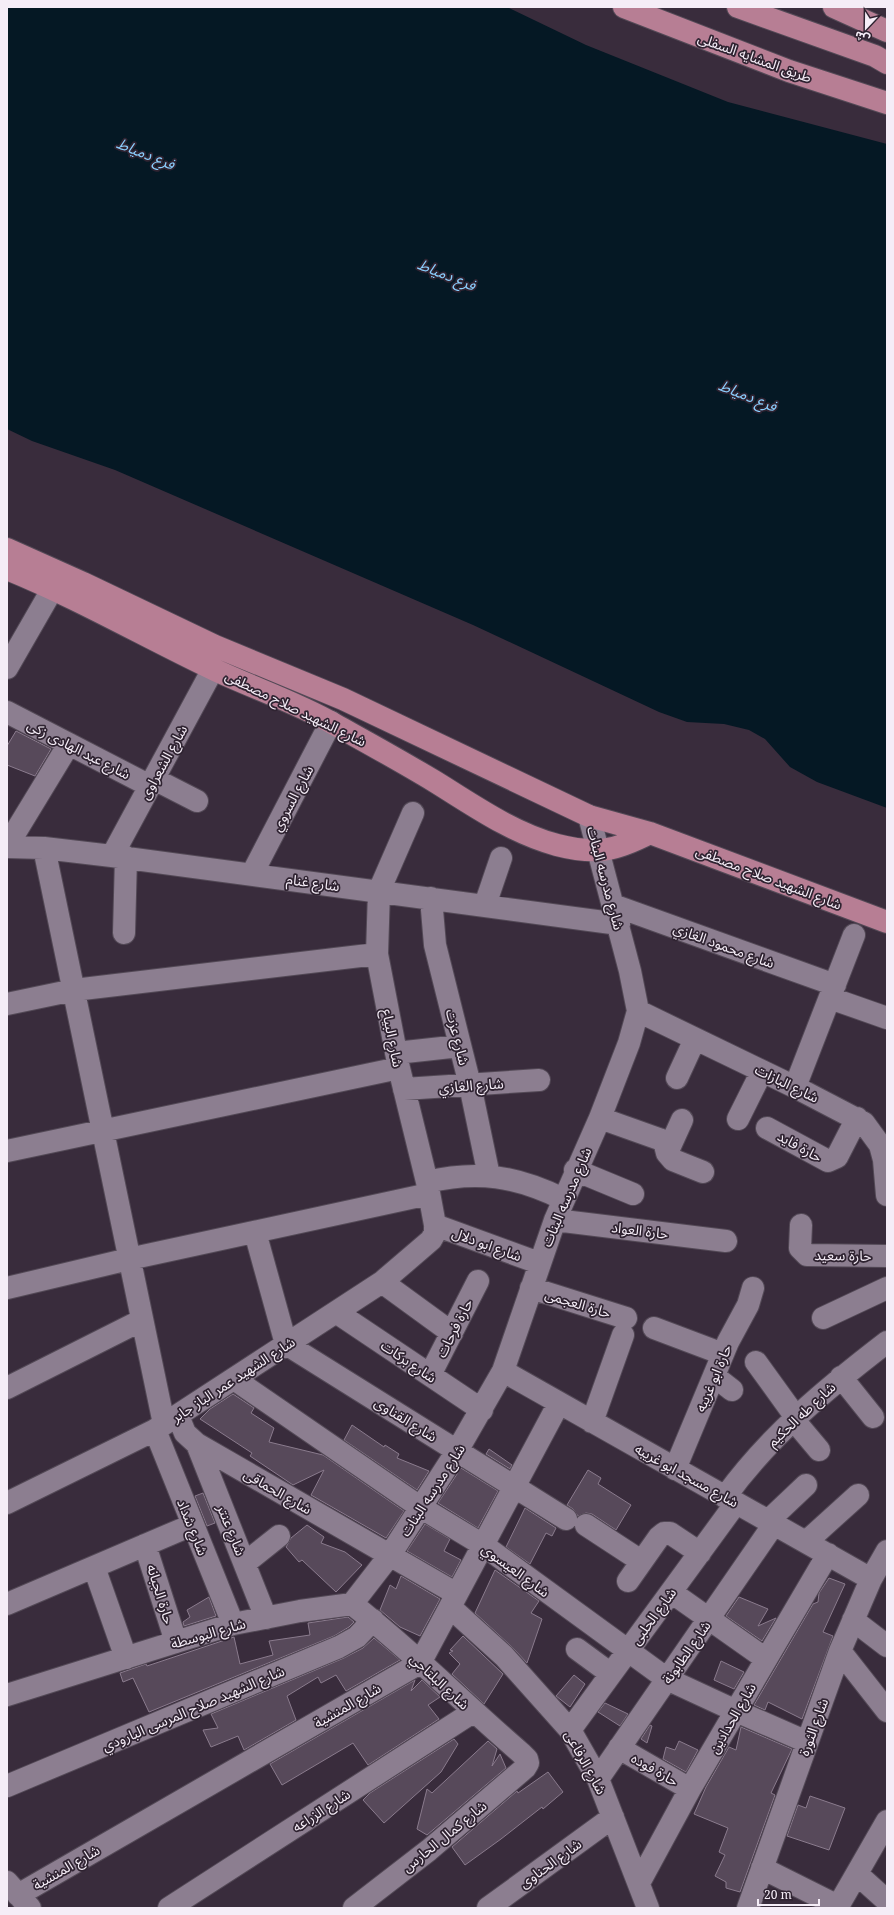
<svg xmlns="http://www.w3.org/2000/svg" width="894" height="1915" viewBox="0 0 894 1915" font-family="'Noto Serif','Noto Sans Arabic',serif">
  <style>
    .water { fill: #051824 }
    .building { fill: #57495a; stroke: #8a7b8d }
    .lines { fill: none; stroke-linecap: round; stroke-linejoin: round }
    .minor-casing { stroke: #534956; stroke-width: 24 }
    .major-casing { stroke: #534956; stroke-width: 24 }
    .minor { stroke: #8c7e90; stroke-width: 22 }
    .major { stroke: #b77e94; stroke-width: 22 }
    .labels { text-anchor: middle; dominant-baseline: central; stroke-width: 3.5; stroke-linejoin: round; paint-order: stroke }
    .street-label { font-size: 14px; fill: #f5edf7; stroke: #2f2331 }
    .water-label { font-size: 15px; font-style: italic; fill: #8bcffe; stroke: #2f2331 }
  </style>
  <rect width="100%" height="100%" fill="#392c3c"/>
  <path class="water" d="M7 7H507L586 45 728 102 887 144V808L817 782 790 767 765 739 749 730 724 724 687 722 659 712 473 625 115 470 32 441 7 429Z"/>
  <path class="building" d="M16 731 51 749 35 776 7 765V746Z
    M233 1394 254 1408 251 1413 274 1428 269 1442 323 1455 404 1511 386 1538 311 1495 324 1470 293 1485 250 1456 252 1453 200 1419 210 1409Z
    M352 1425 384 1447 385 1445 399 1454 397 1458 429 1471 417 1490 344 1440Z
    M489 1449 512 1465 510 1469 486 1454Z
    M461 1468 498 1491 478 1528 438 1503Z
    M588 1470 601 1478 598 1484 631 1505 616 1530 592 1514 586 1513 578 1516 573 1509 567 1505Z
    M203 1493 215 1523 207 1526 195 1496Z
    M525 1508 556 1528 552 1536 546 1533 530 1564 506 1547Z
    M425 1524 450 1539 444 1551 461 1560 452 1577 407 1551Z
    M307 1525 324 1537 321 1543 345 1552 362 1565 336 1592 302 1560 299 1562 286 1547 291 1538Z
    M495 1570 539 1601 531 1613 542 1619 527 1663 512 1647 475 1613Z
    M401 1576 440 1599 420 1636 400 1627 380 1610 390 1585 396 1589Z
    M829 1578 845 1584 823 1632 833 1636 802 1719 768 1702 765 1710 754 1705 813 1604 818 1602 819 1593Z
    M209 1597 216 1616 184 1626 183 1622 190 1617 187 1610Z
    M739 1597 768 1609 758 1626 776 1618 762 1641 726 1616Z
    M348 1617 354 1622 349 1627 334 1636 149 1712 133 1678 123 1682 120 1673 146 1664 147 1666 234 1637 240 1664 273 1655 269 1641 310 1635 308 1623Z
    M463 1636 503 1674 484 1704 452 1674 460 1664 449 1653 453 1651 450 1650Z
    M374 1638 400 1660 346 1691 336 1675 321 1683 318 1677 287 1696 296 1720 244 1750 238 1736 211 1747 203 1730 218 1728 211 1714 344 1658 363 1648Z
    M721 1661 744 1672 734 1689 714 1680Z
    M574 1675 585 1684 570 1707 556 1696Z
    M415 1680 411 1691 422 1680 440 1697 428 1705 439 1719 368 1765 353 1743 282 1785 270 1764Z
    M605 1703 628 1714 620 1726 598 1712Z
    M650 1725 652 1726 647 1743 641 1739Z
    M741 1727 792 1749 771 1793 775 1795 740 1892 726 1888V1882L715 1876 725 1855 719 1852 728 1828 694 1814 706 1787 729 1747 736 1750Z
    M454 1739 458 1744 441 1772 384 1823 363 1800 370 1793Z
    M488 1741 497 1749 492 1766 500 1754 506 1768 427 1835 417 1829 427 1789 432 1793Z
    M679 1741 698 1750 686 1772 663 1759 666 1747 675 1750Z
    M548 1772 563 1792 543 1809 542 1807 501 1839 465 1865 452 1847 517 1791 518 1793Z
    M810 1796 845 1808 829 1850 787 1836 798 1805 806 1808Z"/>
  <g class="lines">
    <g class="minor-casing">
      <path id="minor" d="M7 668 53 588
        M7 712 150 786
        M154 779 197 801
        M7 846 69 744
        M7 847 44 848 112 856 619 924
        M44 848 164 1424
        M112 856 213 669
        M252 874 331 722
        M431 898 435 945 470 1085 489 1176
        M485 905 501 858
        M613 905 835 985
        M124 933 126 857
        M830 998 887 1018
        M7 1004 74 990 377 954
        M638 1011 795 1087 864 1123 880 1145 884 1160 887 1195
        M396 1053 460 1046
        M677 1078 695 1039
        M795 1087 854 935
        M404 1089 539 1080
        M600 1118 659 1139 664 1141 667 1153 673 1160 703 1172
        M738 1119 762 1071
        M767 1128 828 1161 837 1157 857 1118
        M7 1151 399 1068
        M667 1153 682 1120
        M575 1170 633 1194
        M427 1182C478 1170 516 1176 563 1199
        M555 1220 726 1241
        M435 1225 539 1263
        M801 1225 800 1248 807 1255 887 1256
        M255 1232 286 1344 566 1519
        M382 1282 452 1333
        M7 1288 129 1259 429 1194
        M531 1288 626 1318
        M336 1312 482 1410
        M823 1318 887 1288
        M654 1328 723 1354
        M756 1362 795 1416
        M503 1371 871 1579
        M430 1375 478 1281
        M714 1376 732 1390
        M841 1377 873 1417
        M234 1379 420 1507 483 1545 667 1679 736 1711 807 1742
        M7 1388 142 1320
        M178 1416 185 1433 197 1444 457 1594
        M793 1419 819 1450
        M592 1422 623 1335
        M155 1430 233 1624
        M197 1444 266 1618
        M675 1469 728 1342 748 1305 753 1288
        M725 1497C770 1435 827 1388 887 1342
        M7 1503 155 1430 382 1282 431 1240 435 1233V1225L427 1182 399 1068 377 954 379 891 413 813
        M768 1521 806 1485
        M586 1525 641 1561
        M806 1542 858 1495
        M145 1545 176 1642
        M245 1563 279 1536
        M94 1567 126 1658
        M628 1581 659 1537 664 1533H670L700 1553
        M671 1592 766 1659
        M7 1604 192 1525
        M352 1604C411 1650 464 1704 521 1753L527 1759 528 1763 525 1768 429 1850 354 1908
        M450 1607 504 1656 570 1730 598 1779 648 1908
        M853 1620 887 1646
        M577 1649 611 1674
        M840 1651 887 1711
        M7 1695 233 1624 300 1611 352 1604 390 1555 457 1451 503 1371 555 1220 600 1118 629 1043 638 1011 630 971 589 816
        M570 1730 736 1503
        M619 1748 690 1789
        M598 1779 774 1524
        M7 1786 339 1647 357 1637 373 1620
        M762 1868 838 1906
        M857 1874 887 1901
        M7 1882 30 1908
        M639 1883 690 1789 828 1554
        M18 1895 420 1663 559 1403
        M169 1908 473 1712
        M488 1908 613 1817
        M748 1908 840 1651 871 1579 887 1551
        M837 1908 887 1821"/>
    </g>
    <g class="major-casing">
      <path id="major" d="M624 7 789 71 887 103
        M738 7 875 56 887 63
        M834 7 887 31
        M7 549 83 583 215 646 343 699 589 816 650 833 887 922
        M7 569C78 598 144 636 213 669 253 688 296 702 334 724 368 743 401 761 434 781 473 805 512 833 557 845 596 855 615 851 650 833"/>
    </g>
    <use href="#minor" class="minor"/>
    <use href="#major" class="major"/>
  </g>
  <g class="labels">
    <g class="street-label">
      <text transform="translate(755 57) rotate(20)">طريق المشايه السفلى</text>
      <text transform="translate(296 708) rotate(26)">شارع الشهيد صلاح مصطفى</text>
      <text transform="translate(79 749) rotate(27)">شارع عبد الهادى زكى</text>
      <text transform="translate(163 762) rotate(-61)">شارع الشعراوى</text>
      <text transform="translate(292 798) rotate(-62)">شارع السروي</text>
      <text transform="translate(769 877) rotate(21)">شارع الشهيد صلاح مصطفى</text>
      <text transform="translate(606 878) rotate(75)">شارع مدرسه البنات</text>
      <text transform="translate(313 882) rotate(8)">شارع غنام</text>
      <text transform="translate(724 945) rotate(20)">شارع محمود الغازي</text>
      <text transform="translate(458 1037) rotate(76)">شارع عزت</text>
      <text transform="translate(393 1038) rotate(79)">شارع البياع</text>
      <text transform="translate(787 1083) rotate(26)">شارع البازات</text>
      <text transform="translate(471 1085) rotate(-4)">شارع الغازي</text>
      <text transform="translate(800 1146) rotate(29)">حارة فايد</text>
      <text transform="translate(566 1197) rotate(-67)">شارع مدرسه البنات</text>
      <text transform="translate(640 1230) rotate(7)">حارة العواد</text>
      <text transform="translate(487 1244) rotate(20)">شارع ابو دلال</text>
      <text transform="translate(843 1255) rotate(1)">حارة سعيد</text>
      <text transform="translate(578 1303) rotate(17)">حارة العجمى</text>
      <text transform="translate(454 1328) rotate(-63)">حارة فرحات</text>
      <text transform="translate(409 1361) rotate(34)">شارع بركات</text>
      <text transform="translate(713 1378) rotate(-67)">حارة ابو غريبه</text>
      <text transform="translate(233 1379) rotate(-33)">شارع الشهيد عمر الباز جابر</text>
      <text transform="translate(801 1414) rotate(-43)">شارع طه الحكيم</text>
      <text transform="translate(406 1419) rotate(32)">شارع القناوى</text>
      <text transform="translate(687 1475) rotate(29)">شارع مسجد ابو غريبه</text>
      <text transform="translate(432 1490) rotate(-57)">شارع مدرسه البنات</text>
      <text transform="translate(278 1491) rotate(30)">شارع الحماقى</text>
      <text transform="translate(193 1527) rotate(68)">شارع شداد</text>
      <text transform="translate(232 1530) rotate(68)">شارع عنتر</text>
      <text transform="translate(516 1570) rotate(36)">شارع العيسوي</text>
      <text transform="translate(161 1594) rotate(73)">حارة الجبانه</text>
      <text transform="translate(653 1616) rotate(-54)">شارع الحلبى</text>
      <text transform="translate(208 1633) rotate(-16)">شارع البوسطة</text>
      <text transform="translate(686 1652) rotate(-55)">شارع الطابونة</text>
      <text transform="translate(440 1681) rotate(43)">شارع البلتاجي</text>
      <text transform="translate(347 1705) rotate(-30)">شارع المنشية</text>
      <text transform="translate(193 1708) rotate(-23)">شارع الشهيد صلاح المرسى البارودي</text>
      <text transform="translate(732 1718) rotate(-60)">شارع الحدادين</text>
      <text transform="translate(813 1727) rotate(-70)">شارع الثورة</text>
      <text transform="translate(586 1762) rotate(61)">شارع الرفاعى</text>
      <text transform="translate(655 1769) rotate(30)">حارة فوده</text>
      <text transform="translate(321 1810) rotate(-33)">شارع الزراعه</text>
      <text transform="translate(444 1836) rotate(-39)">شارع كمال الحارس</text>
      <text transform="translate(550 1863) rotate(-36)">شارع الحناوى</text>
      <text transform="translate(66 1867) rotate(-30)">شارع المنشية</text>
    </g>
    <g class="water-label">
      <text transform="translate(146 153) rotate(22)">فرع دمياط</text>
      <text transform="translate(447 274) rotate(22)">فرع دمياط</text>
      <text transform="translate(748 395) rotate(22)">فرع دمياط</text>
    </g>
  </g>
  <rect width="894" height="1915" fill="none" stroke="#f5edf7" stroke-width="16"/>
  <g transform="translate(866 28) rotate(202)" stroke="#2f2331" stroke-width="3" paint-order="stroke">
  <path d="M0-3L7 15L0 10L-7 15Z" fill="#f5edf7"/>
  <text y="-6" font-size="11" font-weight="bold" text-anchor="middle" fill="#f5edf7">ش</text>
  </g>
  <path d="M758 1899v6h61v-6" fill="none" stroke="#f5edf7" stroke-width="2"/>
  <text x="764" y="1899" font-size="12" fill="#f5edf7" stroke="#2f2331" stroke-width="3" paint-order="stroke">20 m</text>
</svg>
